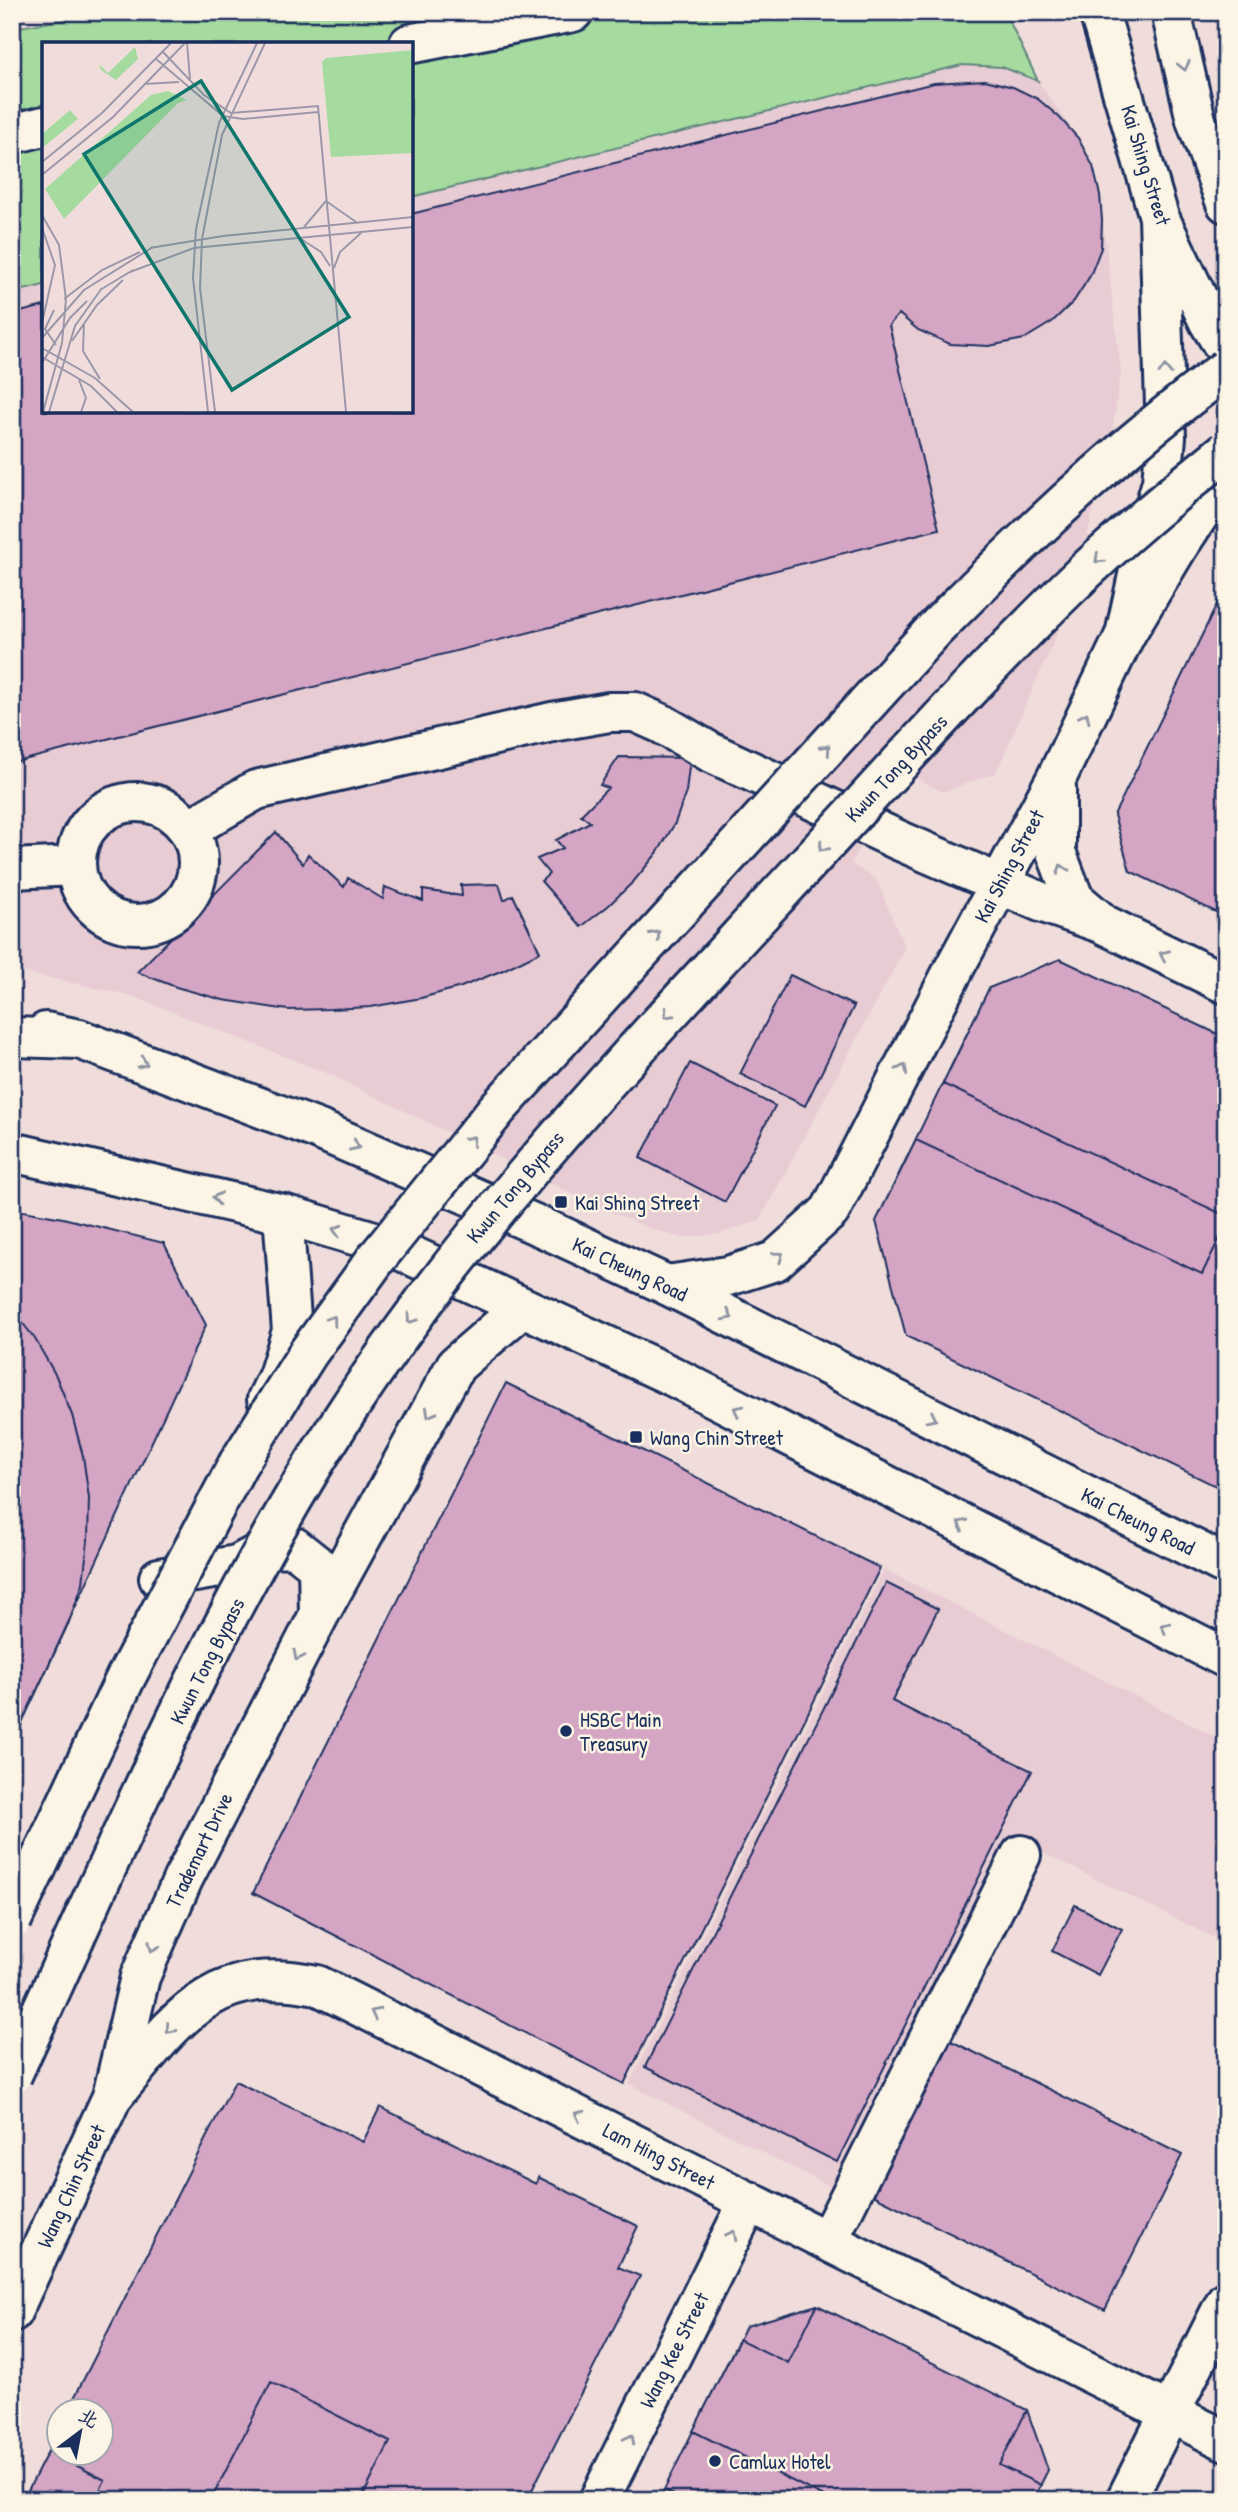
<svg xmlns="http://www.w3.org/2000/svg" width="1238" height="2512" viewBox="0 0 1238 2512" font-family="'Patrick Hand','LXGW WenKai TC',sans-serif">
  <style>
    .built { fill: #e8ccd4 }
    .green { fill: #a5db9e; stroke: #60857e; stroke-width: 2 }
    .building { fill: #d5a5c4; stroke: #1b2f5e; stroke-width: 2 }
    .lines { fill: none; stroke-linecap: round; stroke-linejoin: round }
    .minor-casing { stroke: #1b2f5e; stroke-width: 44 }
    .major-casing { stroke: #1b2f5e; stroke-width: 44 }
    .highway-casing { stroke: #1b2f5e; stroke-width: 44 }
    .minor { stroke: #fcf5e5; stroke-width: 38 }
    .major { stroke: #fcf5e5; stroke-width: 38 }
    .highway { stroke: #fcf5e5; stroke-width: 38 }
    .highway-bridge-casing { stroke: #1b2f5e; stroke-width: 44; stroke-linecap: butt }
    .highway-bridge { stroke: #fcf5e5; stroke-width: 38 }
    .oneway { stroke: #8c92a2 }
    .poi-dot { fill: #1b2f5e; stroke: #fcf5e5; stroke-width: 2.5 }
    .labels { text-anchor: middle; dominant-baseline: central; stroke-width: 5; stroke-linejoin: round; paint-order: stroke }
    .street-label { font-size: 21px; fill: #1b2f5e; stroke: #fcf5e5 }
    .poi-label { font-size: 21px; fill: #1b2f5e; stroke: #fcf5e5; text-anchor: start }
    .inset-road { fill: none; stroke: #9b97a9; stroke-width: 2 }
    .view { fill: #0f766e; fill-opacity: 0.15; stroke: #0f766e; stroke-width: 3.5 }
    .inset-edge { fill: none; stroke: #1b2f5e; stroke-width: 3.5 }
  </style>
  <rect width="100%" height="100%" fill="#f0dddb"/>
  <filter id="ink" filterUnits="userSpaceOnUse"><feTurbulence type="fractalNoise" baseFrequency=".0143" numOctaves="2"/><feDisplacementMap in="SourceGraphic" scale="14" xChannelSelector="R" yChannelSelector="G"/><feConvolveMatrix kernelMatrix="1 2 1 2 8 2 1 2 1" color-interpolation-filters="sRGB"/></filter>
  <g filter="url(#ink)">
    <path class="built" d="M962 65 1002 67 1038 81 1078 138 1100 195 1121 372 1109 453 1066 614 996 773 943 792 899 769 851 864 876 879 905 948 760 1220 719 1234 681 1238 646 1227 599 1207 329 1074 132 996 12 970V293L44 285V411H411V197Z
      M884 1569 1226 1742V1944L1011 1837 835 2189 629 2084Z"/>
    <path class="green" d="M114 12H1005L1038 81 1002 67 962 65 411 197V44H44V285L12 293V28Z"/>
    <path class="building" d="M985 80 1013 87 1038 99 1059 117 1078 138 1093 166 1100 195 1102 220 1101 248 1090 276 1074 301 1052 322 1024 339 989 346 950 344 918 330 899 314 889 325 939 529 12 763V314L44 306V411H411V214L934 83Z
      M1226 586V917L1130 871 1114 815Z
      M619 757 690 758 686 792 675 823 658 852 634 881 608 906 581 927 541 881 549 874 537 859 563 848 556 840 590 822 581 815 608 788 600 785Z
      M276 832 303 864 308 854 344 887 348 878 383 899 385 887 423 901V890L462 896 461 885 499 884 504 900 513 895 540 952 503 970 461 987 421 998 371 1007 331 1009 288 1010 223 1000 176 987 137 972Z
      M1060 959 1226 1038V1491L906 1336 876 1221 989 988Z
      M1060 959 1226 1038V1216L943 1084 989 988Z
      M790 975 854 1006 805 1106 740 1074Z
      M690 1063 775 1106 725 1202 640 1158Z
      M916 1140 1202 1274 1226 1225V1491L906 1336 876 1221Z
      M12 1209 63 1218 164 1243 206 1325 12 1744Z
      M12 1309 35 1339 56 1376 72 1415 83 1456 89 1498 88 1540 83 1583 69 1622 12 1744Z
      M506 1383 880 1568 624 2084 253 1893Z
      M886 1583 938 1609 892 1701 1032 1771 837 2162 645 2067Z
      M1075 1905 1122 1929 1098 1975 1052 1951Z
      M939 2035 1182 2155 1105 2310 863 2190Z
      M235 2081 363 2142 380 2107 536 2184 538 2177 638 2226 618 2267 640 2276 527 2500H361L390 2442 271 2382 211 2500H95L105 2480 48 2451 60 2428V2452H102V2410H68Z
      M235 2081 363 2142 380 2107 536 2184 538 2177 638 2226 618 2267 640 2276 527 2500H23L60 2428V2452H102V2410H68Z
      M817 2305 1027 2410 999 2465 1041 2485 1033 2500H830L693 2431 739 2339 788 2363Z
      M817 2305 1027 2410 1048 2470 1033 2500H830L693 2431 746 2326Z
      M693 2431 830 2500H659Z
      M693 2431 830 2500H684L664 2490Z
      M693 2431 830 2500H659Z"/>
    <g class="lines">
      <g class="minor-casing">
        <path id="minor" d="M409 44 573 12
          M12 134 44 126
          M1056 787V852L1074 899 1100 921
          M76 863a61 61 0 1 1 122 0a61 61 0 1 1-122 0Z
          M189 829 256 790 552 722 609 712H635L662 724 710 752 898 840 1041 902 1101 923 1226 984
          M12 869 75 866
          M667 1285 728 1276 775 1261 830 1211 956 965 1056 779 1125 635 1179 545 1226 474
          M267 1399 278 1376 292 1331 283 1214
          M159 1578 237 1565 269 1548 294 1547 318 1566 319 1614
          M112 2097C174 2024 208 1962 317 1985L1226 2441
          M828 2240 1021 1855
          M12 2312 112 2097 140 1977 183 1879 319 1615 456 1365 522 1308
          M599 2500 749 2201"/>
      </g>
      <g class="major-casing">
        <path id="major" d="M1099 12 1159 217 1209 322 1226 350
          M1171 12 1196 120 1226 203
          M1125 635 1147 534 1162 482 1166 437 1159 217
          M46 1032 79 1039 317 1129 546 1229 667 1285 1226 1565
          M12 1152 283 1214 391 1246 672 1376 1226 1658
          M1126 2500 1226 2301"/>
      </g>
      <g class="highway-casing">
        <path id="highway" d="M12 1037 79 1039"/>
      </g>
      <use href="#minor" class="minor"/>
      <use href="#major" class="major"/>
      <use href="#highway" class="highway"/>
      <g class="highway-bridge-casing">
        <path id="highway-bridge" d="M12 1920 126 1677 238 1464 308 1353 376 1259 498 1108 935 629C1027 536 1121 446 1226 369
          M12 2075C114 1855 208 1627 340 1422 465 1228 624 1062 780 893 876 790 969 684 1070 586 1119 538 1172 495 1226 451"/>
      </g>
      <use href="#highway-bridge" class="highway-bridge"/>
    </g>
    <defs><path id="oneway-chevron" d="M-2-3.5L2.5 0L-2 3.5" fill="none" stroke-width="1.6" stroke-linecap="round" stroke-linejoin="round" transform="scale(1.75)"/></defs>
    <g class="oneway">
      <use href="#oneway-chevron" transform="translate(1184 66) rotate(77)"/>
      <use href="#oneway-chevron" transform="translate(1165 370) rotate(-91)"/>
      <use href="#oneway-chevron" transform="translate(1099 559) rotate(137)"/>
      <use href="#oneway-chevron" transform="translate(1085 717) rotate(-64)"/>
      <use href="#oneway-chevron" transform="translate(826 749) rotate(-48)"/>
      <use href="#oneway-chevron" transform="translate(823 847) rotate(133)"/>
      <use href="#oneway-chevron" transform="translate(1062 869) rotate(-110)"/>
      <use href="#oneway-chevron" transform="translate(656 935) rotate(-48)"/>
      <use href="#oneway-chevron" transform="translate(1164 955) rotate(-155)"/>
      <use href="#oneway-chevron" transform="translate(668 1014) rotate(133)"/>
      <use href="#oneway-chevron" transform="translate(143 1063) rotate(21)"/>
      <use href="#oneway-chevron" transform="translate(903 1069) rotate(-63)"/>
      <use href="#oneway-chevron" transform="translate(471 1140) rotate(-51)"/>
      <use href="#oneway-chevron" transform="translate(355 1146) rotate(24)"/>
      <use href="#oneway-chevron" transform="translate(217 1198) rotate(-167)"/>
      <use href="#oneway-chevron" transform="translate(337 1230) rotate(-163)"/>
      <use href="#oneway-chevron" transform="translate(779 1256) rotate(-37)"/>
      <use href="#oneway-chevron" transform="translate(728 1316) rotate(27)"/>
      <use href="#oneway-chevron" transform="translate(411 1319) rotate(126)"/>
      <use href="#oneway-chevron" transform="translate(332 1320) rotate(-54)"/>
      <use href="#oneway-chevron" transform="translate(738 1410) rotate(-153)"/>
      <use href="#oneway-chevron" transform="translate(430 1413) rotate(119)"/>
      <use href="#oneway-chevron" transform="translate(932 1418) rotate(27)"/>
      <use href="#oneway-chevron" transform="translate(962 1524) rotate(-153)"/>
      <use href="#oneway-chevron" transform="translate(1165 1627) rotate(-153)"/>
      <use href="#oneway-chevron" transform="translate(298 1656) rotate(117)"/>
      <use href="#oneway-chevron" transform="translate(153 1947) rotate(114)"/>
      <use href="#oneway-chevron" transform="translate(375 2013) rotate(-153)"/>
      <use href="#oneway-chevron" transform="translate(170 2029) rotate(132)"/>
      <use href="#oneway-chevron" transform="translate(579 2115) rotate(-153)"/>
      <use href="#oneway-chevron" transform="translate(732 2235) rotate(-63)"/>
      <use href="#oneway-chevron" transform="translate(630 2439) rotate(-63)"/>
    </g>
  </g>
  <g class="poi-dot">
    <rect x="554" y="1195" width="14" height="14" rx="3.5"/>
    <rect x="629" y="1430" width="14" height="14" rx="3.5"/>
    <circle cx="566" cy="1731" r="7"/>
    <circle cx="715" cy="2461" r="7"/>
  </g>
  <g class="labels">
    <g class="street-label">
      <text transform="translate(1146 165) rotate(73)">Kai Shing Street</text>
      <text transform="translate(896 768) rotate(-47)">Kwun Tong Bypass</text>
      <text transform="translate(1009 866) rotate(-62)">Kai Shing Street</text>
      <text transform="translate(515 1187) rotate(-50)">Kwun Tong Bypass</text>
      <text transform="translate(630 1269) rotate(25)">Kai Cheung Road</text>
      <text transform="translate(1138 1521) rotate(27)">Kai Cheung Road</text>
      <text transform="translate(207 1661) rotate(-63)">Kwun Tong Bypass</text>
      <text transform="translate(199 1850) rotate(-64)">Trademart Drive</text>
      <text transform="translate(659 2156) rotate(27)">Lam Hing Street</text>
      <text transform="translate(71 2186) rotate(-65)">Wang Chin Street</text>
      <text transform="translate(674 2350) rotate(-63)">Wang Kee Street</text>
    </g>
    <g class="poi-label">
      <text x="575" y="1202">Kai Shing Street</text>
      <text x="650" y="1437">Wang Chin Street</text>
      <text x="580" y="1719">HSBC Main<tspan x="580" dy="24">Treasury</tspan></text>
      <text x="729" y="2461">Camlux Hotel</text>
    </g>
  </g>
  <g transform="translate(42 42)">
    <rect width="371" height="371" fill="#f0dddb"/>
    <path d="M93 5 96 17 74 38 59 28 57 22 66 31ZM371 8V111L289 115 280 20 284 16ZM126 49 145 58 136 61 22 177 3 147 109 53ZM28 68 36 77 0 106V92Z" fill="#a5db9e"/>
    <path class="inset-road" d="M145 1 148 37M121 10 162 53 189 71 276 64 304 370M114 17 181 74 201 77 276 70M102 42 137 40M0 120 60 71 129 1M1 132 71 75 143 1M284 159 314 180M0 173 17 203 24 257 20 301 1 370M262 185 284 159M0 186 13 223 0 281M259 197 279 210 288 224M108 206 181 194 371 175M292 226 298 210 319 191M88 230 152 206 371 185M58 248 91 228M22 257 60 228 98 210M12 268 3 287 14 303M42 281 41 309 58 337M0 296 42 248 111 205M30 299 55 263 81 238M0 306 53 336 91 370M0 315 49 344 75 370M0 321 28 276 45 259M37 338 44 356 39 370M7 370 33 284 60 246M166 370 151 236 154 187 177 81 215 1M173 370 158 246 160 197 180 93 223 1"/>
    <path class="view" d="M159 39 307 275 190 348 42 112Z"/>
    <rect width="371" height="371" class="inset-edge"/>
  </g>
  <rect width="1238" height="2512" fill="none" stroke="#fcf5e5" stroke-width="42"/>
  <rect x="21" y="21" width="1196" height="2470" fill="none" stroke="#1b2f5e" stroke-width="2.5" filter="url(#ink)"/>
  <g transform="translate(80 2432) rotate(32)"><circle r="33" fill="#fcf5e5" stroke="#a2a6af" stroke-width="2"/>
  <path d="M0-5L12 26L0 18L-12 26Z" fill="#1b2f5e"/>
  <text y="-10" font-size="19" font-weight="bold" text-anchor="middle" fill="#1b2f5e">北</text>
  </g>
</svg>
